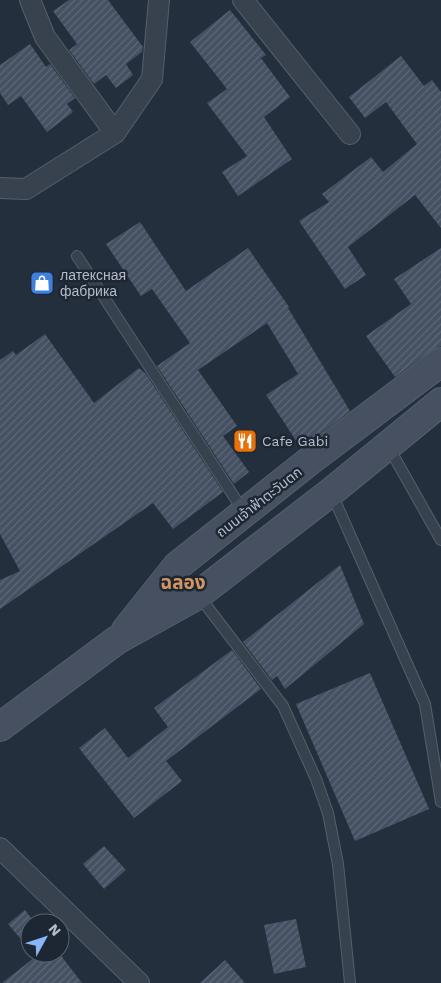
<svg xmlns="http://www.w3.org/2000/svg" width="441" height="983" viewBox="0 0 441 983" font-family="'Work Sans','Noto Sans Thai',sans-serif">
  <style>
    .building { fill: url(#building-hatch) }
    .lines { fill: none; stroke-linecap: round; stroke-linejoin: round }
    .lane-casing { stroke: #565f6c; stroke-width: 12 }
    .street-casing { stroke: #565f6c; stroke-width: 22 }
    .secondary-casing { stroke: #565f6c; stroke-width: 30 }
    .lane { stroke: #38414e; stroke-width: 10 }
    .street { stroke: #38414e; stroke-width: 20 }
    .secondary { stroke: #465061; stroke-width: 28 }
    .labels { text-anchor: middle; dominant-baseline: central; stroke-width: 5; stroke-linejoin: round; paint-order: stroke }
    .poi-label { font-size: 14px; fill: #b4bcc9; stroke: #1d2633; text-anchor: start }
    .street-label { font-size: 14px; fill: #b4bcc9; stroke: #1d2633 }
    .district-label { font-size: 19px; font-weight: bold; fill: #d59563; stroke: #1d2633 }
  </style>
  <defs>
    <pattern id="building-hatch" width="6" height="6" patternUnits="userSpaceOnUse" patternTransform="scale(1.25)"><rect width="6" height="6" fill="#455162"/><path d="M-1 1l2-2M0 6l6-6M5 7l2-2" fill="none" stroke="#5d6877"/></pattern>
  </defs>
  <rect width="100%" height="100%" fill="#242f3e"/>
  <path class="building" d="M69 0H108L143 47 142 52 126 64 133 75 116 88 106 75 94 84 69 50 77 44 53 11Z
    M230 10 266 55 261 58 290 97 264 117 292 159 238 196 222 172 247 156 207 103 227 89 190 42Z
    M30 44 46 67 50 64 75 98 67 104 73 112 47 132 21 96 8 105 0 93V65Z
    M401 56 424 86 432 80 441 92V228L415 195 348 247 366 275 345 289 299 221 329 202 322 194 371 157 383 172 417 144 386 102 365 118 349 97Z
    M140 222 186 291 248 248 289 307 288 308 350 411 301 448 266 395 298 374 267 323 198 370 237 426 223 436 249 472 234 484 157 366 190 343 152 289 141 296 106 244Z
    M441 248V346L432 350 395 377 366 336 411 304 394 279Z
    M45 334 94 403 139 368 146 374 223 492 173 529 153 503 0 609V580L20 571 0 534V360L13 351 16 355Z
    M340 565 364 624 285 689 277 676 272 680 243 642Z
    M232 650 261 689 166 761 182 781 134 818 79 748 105 728 128 758 168 727 154 708Z
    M370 673 429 809 355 841 296 704Z
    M104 846 126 870 104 889 83 864Z
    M25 910 35 923H30V950L8 924Z
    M296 919 306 967 274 974 264 925Z
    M32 953H59L82 983H2L35 957Z
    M225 960 245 983H200Z"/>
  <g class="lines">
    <g class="lane-casing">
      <path id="lane" d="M77 256 244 512
        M388 446 441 540
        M332 494 425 704 441 802
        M199 596 283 706 316 779 328 813 338 864 350 983"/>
    </g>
    <g class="street-casing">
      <path id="street" d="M30 0 45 37 115 133
        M243 0 350 134
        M0 188 26 189 115 133 152 79 159 0
        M0 848 139 983"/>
    </g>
    <g class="secondary-casing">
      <path id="secondary" d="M126 630 177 566 312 459 441 362
        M0 727 117 640 198 595 331 492 441 402"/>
    </g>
    <use href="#lane" class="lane"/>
    <use href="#street" class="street"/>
    <use href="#secondary" class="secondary"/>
  </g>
  <defs>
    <g id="shop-square" transform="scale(1.25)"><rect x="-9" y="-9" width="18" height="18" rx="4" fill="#3f7fe0" stroke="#1d2633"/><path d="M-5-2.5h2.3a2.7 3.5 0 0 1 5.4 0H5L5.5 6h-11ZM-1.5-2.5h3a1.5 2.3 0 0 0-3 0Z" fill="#fff"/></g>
    <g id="restaurant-square" transform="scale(1.25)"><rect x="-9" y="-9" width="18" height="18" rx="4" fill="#e8710a" stroke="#1d2633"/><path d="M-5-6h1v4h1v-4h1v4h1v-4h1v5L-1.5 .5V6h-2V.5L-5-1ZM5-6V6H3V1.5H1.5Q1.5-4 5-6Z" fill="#fff"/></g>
  </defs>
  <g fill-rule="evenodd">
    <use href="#shop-square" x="42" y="283"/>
    <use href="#restaurant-square" x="245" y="441"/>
  </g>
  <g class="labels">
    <g class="poi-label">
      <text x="60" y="275">латексная<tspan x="60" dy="16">фабрика</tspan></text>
      <text x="262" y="441">Cafe Gabi</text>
    </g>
    <g class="street-label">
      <text transform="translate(259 502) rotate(-38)">ถนนเจ้าฟ้าตะวันตก</text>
    </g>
    <g class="district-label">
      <text x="183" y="582">ฉลอง</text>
    </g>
  </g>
  <g transform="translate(45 938) rotate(50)"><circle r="24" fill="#1d2633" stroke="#59626f"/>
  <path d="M0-4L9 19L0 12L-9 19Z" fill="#8ab4f8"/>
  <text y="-8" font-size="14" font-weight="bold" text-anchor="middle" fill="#b4bcc9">N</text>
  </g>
</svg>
